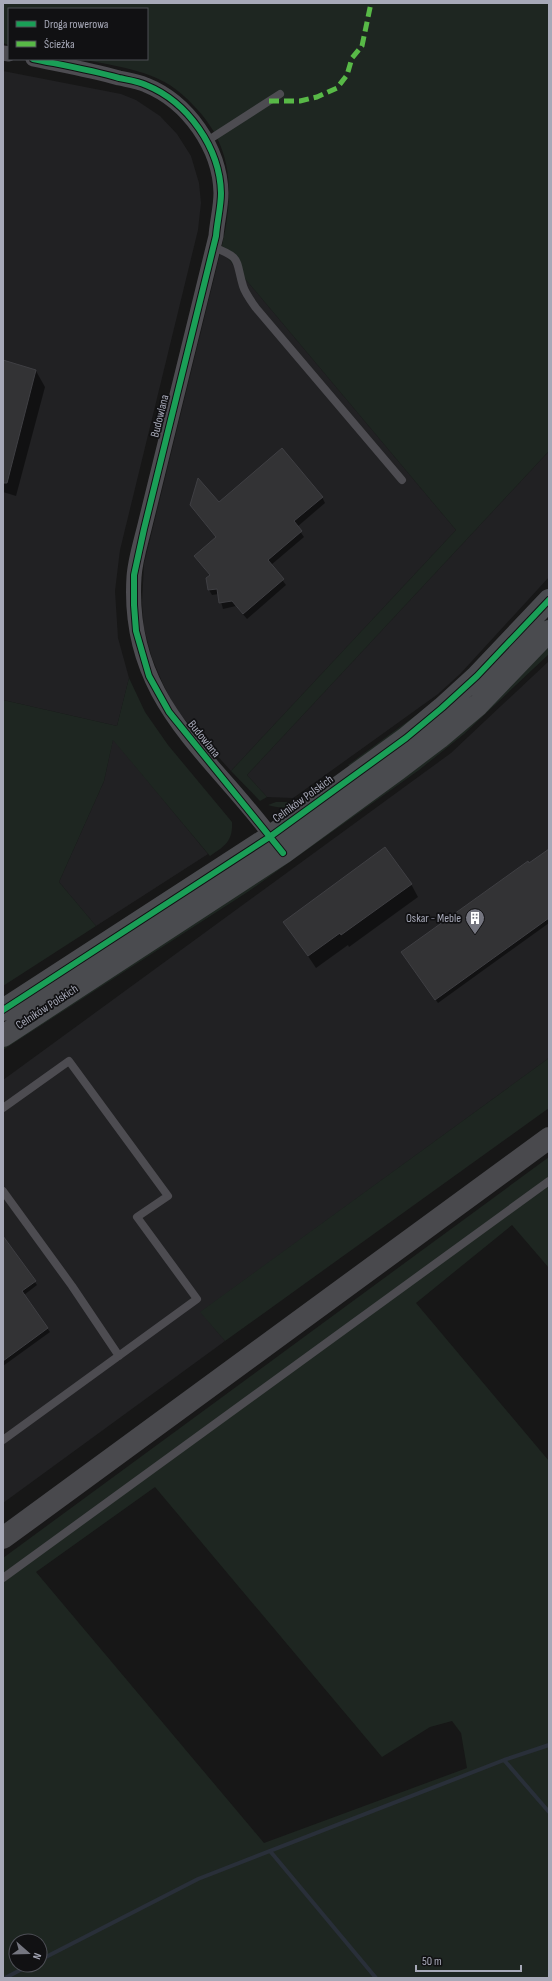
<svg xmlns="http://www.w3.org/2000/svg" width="552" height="1981" viewBox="0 0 552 1981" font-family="'Sofia Sans Condensed',sans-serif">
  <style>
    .built { fill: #212123 }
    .green { fill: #1e2621; fill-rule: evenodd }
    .shadow { fill: #0007 }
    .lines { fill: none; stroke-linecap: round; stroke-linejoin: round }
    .stream { stroke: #292f39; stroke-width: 4 }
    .building { fill: #333335; stroke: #3f3f43 }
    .lane { stroke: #4d4c51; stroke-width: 8 }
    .street { stroke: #4d4c51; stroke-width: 15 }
    .secondary { stroke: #4a4b4f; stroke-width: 22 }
    .highway { stroke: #49494d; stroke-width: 22 }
    .quiet { stroke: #58b947; stroke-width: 5; stroke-dasharray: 10 5; stroke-linecap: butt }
    .cycleway-casing { stroke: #111113; stroke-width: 8 }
    .cycleway { stroke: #1a9f57; stroke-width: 6 }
    .labels { text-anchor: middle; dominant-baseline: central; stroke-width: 3.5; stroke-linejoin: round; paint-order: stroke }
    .street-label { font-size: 12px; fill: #a7a9b8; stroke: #111113 }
    .poi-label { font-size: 12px; fill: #a7a9b8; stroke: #111113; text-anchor: end }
  </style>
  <rect width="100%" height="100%" fill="#171717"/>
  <path class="built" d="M3 71 121 94 136 100 160 116 177 134 191 156 199 183 201 203 198 230 120 550 115 591 118 638 129 678 117 726 3 700Z
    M221 250 456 530 231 771 177 711 163 684 152 658 144 628 142 603 144 564Z
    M549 451V577L460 674 438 694 296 796 293 798 267 797 247 775Z
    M549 661V1058L201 1312 225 1341 3 1503V1080L451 753Z
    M113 739 208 854 96 926 59 882 104 781Z"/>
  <path class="green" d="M3 3H549V451L247 775 267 797 260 801 231 771 456 530 221 250C234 195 235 147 193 105 182 93 169 83 154 77 130 67 105 64 80 59H147V9H9V45L3 43Z
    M549 642V654L464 734 419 770 249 891 3 1050V1045Z
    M129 678 145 712 168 745 232 822C233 841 225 846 210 856L113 740 104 781 59 882 96 926 3 986V700L117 726Z
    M430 705 432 707 350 766 348 765Z
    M332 777 331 782C312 796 294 814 268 805L276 802H295Z
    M549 1058V1108L225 1341 200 1312Z
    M549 1157V1268L512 1225 416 1303 549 1461V1978H3V1558ZM155 1487 382 1757 430 1727 452 1721 461 1733 467 1768 264 1843 36 1572ZM16 1941H40V1965H16Z"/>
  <path class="shadow" d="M3 361 36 371 45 387 16 496 3 492Z
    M322 497 325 503 297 527 304 537 271 565 286 585 247 619 236 606 223 609 219 594 212 595 209 590 207 578 210 576 195 556 217 537 191 505Z
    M549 851V923L438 1003 404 956Z
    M411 884 418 897 349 947 348 945 316 968 285 922Z
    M3 1238 37 1285 24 1295 50 1332 3 1366Z"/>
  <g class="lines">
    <path class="stream" d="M504 1760 549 1812
      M270 1851 376 1978
      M40 1960 198 1879 504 1760 549 1745
      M5 1978 30 1965"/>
  </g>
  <path class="building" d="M3 360 36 370 7 483H3Z
    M282 448 323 497 294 521 302 531 268 560 284 579 243 614 232 601 219 603 217 589 208 590 206 578 210 575 194 556 216 537 190 505 198 478 219 502Z
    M385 847 412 884 341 935 340 933 308 956 283 922Z
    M549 849V918L435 1000 401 952 528 861 529 863Z
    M3 1236 36 1281 22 1291 48 1328 3 1361Z"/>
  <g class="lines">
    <path class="lane" d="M207 141 280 94
      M213 247C242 258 235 259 243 286 245 293 251 301 256 308L402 480
      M3 1108 69 1061 168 1196 137 1217 197 1299 3 1440
      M3 1191 72 1286 119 1356
      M3 1578 549 1181"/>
    <path class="street" d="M3 53 9 54
      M33 59C62 65 91 70 119 78 128 80 137 81 146 85 188 102 220 148 221 193 221 207 217 222 216 236L144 529C140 545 135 561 134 577 126 702 212 754 277 844"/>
    <path class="secondary" d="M3 1010 271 836 406 738 442 708 477 676 549 600
      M3 1036 283 853 398 769 439 738 478 705 549 631"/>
    <path class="highway" d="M3 1538 549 1138"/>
    <path class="quiet" d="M269 101H300L317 97 337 88 347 75 352 58 362 46 371 3"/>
    <g class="cycleway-casing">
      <path id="cycleway" d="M33 59C62 65 91 70 119 78 128 80 137 81 146 85 188 102 220 148 221 193 221 207 217 222 216 236L144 529 134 575V605L136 631 149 676 169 712 283 853
        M3 1010 271 836 406 738 442 708 477 676 549 600"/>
    </g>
    <use href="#cycleway" class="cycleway"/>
  </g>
  <defs>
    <g id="building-pin" transform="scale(1)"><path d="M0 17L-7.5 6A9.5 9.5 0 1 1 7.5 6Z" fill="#757680" stroke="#111113"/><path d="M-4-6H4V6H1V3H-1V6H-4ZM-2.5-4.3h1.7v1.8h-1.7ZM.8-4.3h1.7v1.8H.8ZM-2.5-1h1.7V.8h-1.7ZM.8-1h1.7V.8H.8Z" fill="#fff"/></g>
  </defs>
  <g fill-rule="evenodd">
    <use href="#building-pin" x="475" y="918"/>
  </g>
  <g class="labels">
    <g class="street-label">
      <text transform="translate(160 416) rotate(-76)">Budowlana</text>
      <text transform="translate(204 739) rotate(51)">Budowlana</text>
      <text transform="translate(303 799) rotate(-36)">Celników Polskich</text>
      <text transform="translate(47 1007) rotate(-33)">Celników Polskich</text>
    </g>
    <g class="poi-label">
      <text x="461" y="918">Oskar - Meble</text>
    </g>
  </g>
  <rect width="552" height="1981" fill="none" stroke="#a7a9b8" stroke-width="8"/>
  <rect x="8" y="8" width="140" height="52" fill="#111113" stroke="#4d4e55"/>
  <rect x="16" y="21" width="20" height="6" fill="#1a9f57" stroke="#4d4e55"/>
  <text x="44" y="28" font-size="12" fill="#a7a9b8">Droga rowerowa</text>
  <rect x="16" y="41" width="20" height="6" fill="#58b947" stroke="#4d4e55"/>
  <text x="44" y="48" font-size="12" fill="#a7a9b8">Ścieżka</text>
  <g transform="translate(28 1953) rotate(110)"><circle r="19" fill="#111113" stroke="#4d4e55"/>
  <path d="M0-3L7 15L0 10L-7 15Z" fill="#757680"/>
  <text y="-6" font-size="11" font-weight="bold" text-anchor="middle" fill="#a7a9b8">N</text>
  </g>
  <path d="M416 1965v6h105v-6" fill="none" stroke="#a7a9b8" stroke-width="2"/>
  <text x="422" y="1965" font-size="12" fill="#a7a9b8" stroke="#111113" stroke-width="3" paint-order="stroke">50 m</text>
</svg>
